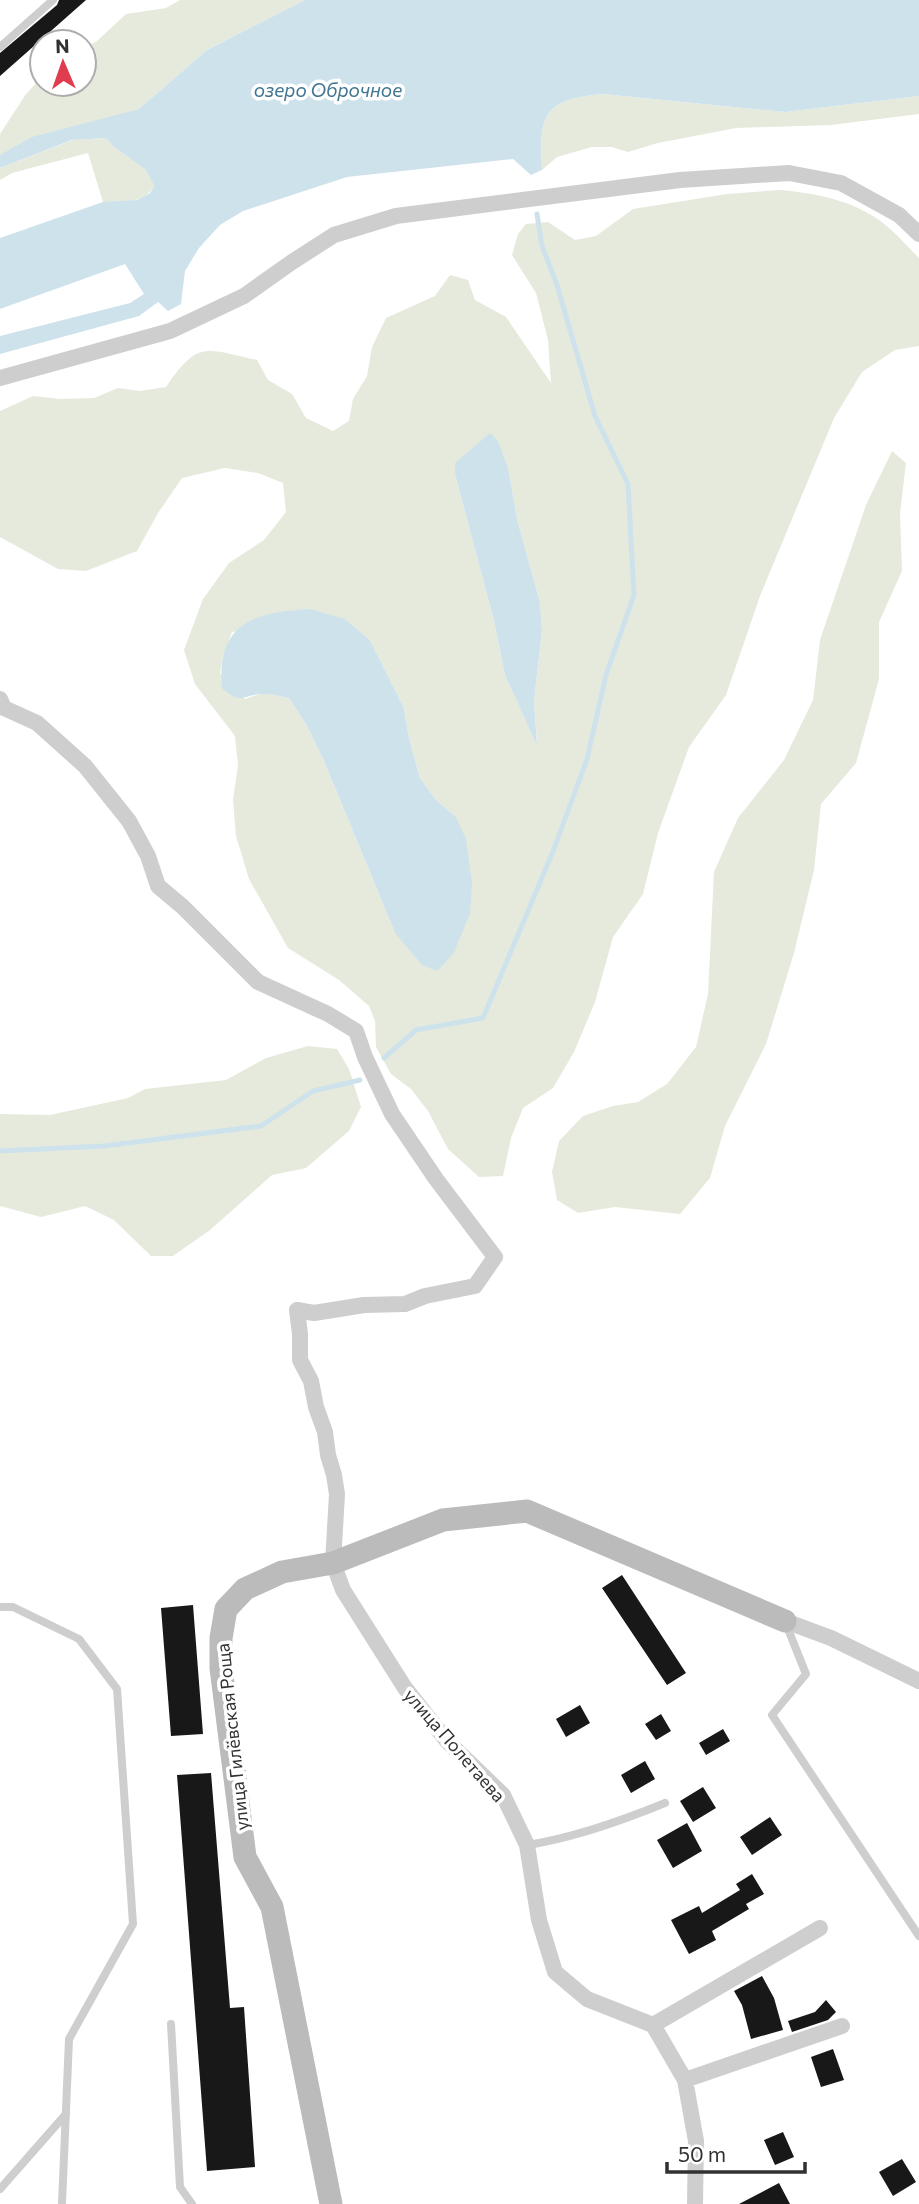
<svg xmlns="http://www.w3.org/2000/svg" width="919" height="2204" viewBox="0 0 919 2204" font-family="Commissioner,sans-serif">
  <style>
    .green { fill: #e5eadd; fill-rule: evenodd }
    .water { fill: #cee2ec }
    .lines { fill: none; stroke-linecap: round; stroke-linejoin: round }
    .stream { stroke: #cee2ec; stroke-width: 5 }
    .building { fill: #181818 }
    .lane { stroke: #cecece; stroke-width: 8 }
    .street { stroke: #cecece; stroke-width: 16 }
    .secondary { stroke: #bbb; stroke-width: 23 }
    .labels { text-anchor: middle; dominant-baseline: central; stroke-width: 7; stroke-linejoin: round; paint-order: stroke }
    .street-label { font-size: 18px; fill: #313131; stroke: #fff }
    .water-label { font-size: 19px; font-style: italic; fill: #417692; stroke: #fff }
  </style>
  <rect width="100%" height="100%" fill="#fff"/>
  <path class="green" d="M180 0H305L207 50 139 109 0 155V134L26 94 42 77V84H84V47L96 42 126 14 166 8Z
    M603 94 785 112 919 96V114L831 125 736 128 658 143 628 152 612 147H592L557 157 542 170C539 115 543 99 603 94Z
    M106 138 113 146 146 170 154 186C144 204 121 202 103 202L88 153 12 173 0 180V168L73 140Z
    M779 190C815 193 853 200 883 223 896 233 907 246 919 258V346L895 350 862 372 834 418 760 596 726 695 689 747 658 833 643 894 613 937 595 1002 574 1052 553 1088 523 1108 511 1138 503 1176 479 1177 448 1149 428 1111 411 1089 391 1074 376 1047 375 1021 369 1006 339 980 288 948 249 879 236 836 233 800 238 765 235 736 195 684 184 650 203 599 229 563 264 540 286 512 283 483 258 473 225 468 182 478 158 513 137 551 86 571 58 569 0 537V411L33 396 60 399 94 398 118 388 140 391 166 387C198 339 206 349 257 360L268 380 292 394 306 418 333 431 349 421 353 399 367 376 372 347 386 318 435 296 450 275 468 280 475 300 506 317 551 383 548 340 536 293 512 255 518 234 526 224 548 222 575 240 596 236 633 209 727 194ZM508 468 518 523 540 602 542 631 534 701 537 743 505 675 494 621 455 474ZM345 619 370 640 404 708 409 738 420 778 436 800 456 817 395 933 324 761 307 726 289 698 263 693 245 699 220 673 223 656 232 632Z
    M892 451 906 463 900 513 902 571 879 622V679L856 763 821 804 814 870 794 953 766 1044 725 1126 710 1178 680 1214 615 1207 578 1213 557 1200 552 1172 559 1141 583 1116 613 1106 638 1102 667 1084 696 1047 708 994 714 872 738 818 784 760 813 700 820 640 866 505Z
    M308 1046 337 1049 349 1069 361 1107 349 1131 306 1168 272 1175 210 1230 173 1256H151L114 1220 85 1206 41 1217 0 1206V1114L50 1115 128 1098 145 1089 226 1080 266 1058Z"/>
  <path class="water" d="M305 0H919V96L785 112 603 94C543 99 539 115 542 170L531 175 513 159 347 177 243 211 220 225 199 248 185 271 181 304 168 311 158 302 139 316 0 354V336L130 303 144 294 125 264 0 309V238L103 202 137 200 150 193 154 186 146 170 113 146 106 138 72 140 0 168V155L32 137 139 109 207 50Z
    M490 433 498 441 508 468 518 523 540 602 542 631 534 701 537 745 505 675 494 621 455 474V463Z
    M310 609 345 619 370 640 404 708 409 738 420 778 436 800 456 817 466 839 472 884 470 913 454 953 437 971 422 965 395 933 324 761 307 726 289 698C282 697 273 694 265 694 244 693 243 707 222 688 216 623 254 612 310 609Z"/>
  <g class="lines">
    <path class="stream" d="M384 1058 416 1030 483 1018 554 849 587 759 606 675 634 595 628 484 595 416 557 285 542 246 537 214
      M0 1151 104 1146 261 1126 313 1091 360 1080"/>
  </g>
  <path class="building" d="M59 0H86L0 76V53L57 5Z
    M622 1575 686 1673 667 1685 602 1588Z
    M193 1605 203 1734 171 1736 161 1608Z
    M580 1705 590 1723 566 1737 556 1719Z
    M661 1714 671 1731 656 1740 645 1724Z
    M723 1729 730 1741 706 1755 699 1743Z
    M645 1761 655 1779 631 1793 621 1775Z
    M211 1773 230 2008 244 2007 255 2167 207 2171 177 1775Z
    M703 1787 716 1808 693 1822 680 1801Z
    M770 1817 782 1835 752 1855 740 1837Z
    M687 1823 702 1851 673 1868 657 1840Z
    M752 1874 764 1894 746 1904 749 1909 712 1931 716 1940 689 1954 671 1920 699 1906 702 1913 740 1890 736 1884Z
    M762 1976 774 1998 783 2030 751 2039 742 2005 734 1991Z
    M826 2000 836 2012 828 2020 792 2032 788 2021 815 2012Z
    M833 2049 844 2080 821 2087 811 2057Z
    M783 2132 794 2157 775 2165 764 2140Z
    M902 2159 916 2182 893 2196 879 2172Z
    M779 2183 790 2204H739Z"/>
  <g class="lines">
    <path class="lane" d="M0 47 53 0
      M0 1607H13L79 1639 117 1689 133 1924 69 2039 62 2204
      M786 1624 806 1674 772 1715 919 1936
      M527 1845C574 1838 621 1821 665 1803
      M171 2024 180 2187 192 2204
      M0 2189 66 2114"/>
    <path class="street" d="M0 378 170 331 244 296 292 262 334 235 396 216 680 180 789 173 841 183 899 215 919 234
      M0 699 4 708 37 723 85 766 129 821 148 856 158 886 183 907 258 982 328 1014 356 1031 365 1057 392 1114 436 1179 495 1257 475 1286 425 1296 405 1304 364 1305 314 1313 297 1310 300 1334V1360L311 1381 316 1407 325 1432 328 1455 334 1475 337 1494 333 1563 343 1590 405 1688 447 1741 503 1795 527 1845 539 1920 555 1972 587 1999 653 2025 685 2080 696 2141 695 2204
      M785 1621 831 1638 919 1681
      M653 2025 820 1928
      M685 2080 842 2026"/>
    <path class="secondary" d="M331 2204 272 1907 245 1857 221 1668V1638L226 1609 245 1589 282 1572 333 1563 443 1520 527 1511 785 1621"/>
  </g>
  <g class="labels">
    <g class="street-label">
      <text transform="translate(232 1737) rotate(-96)">улица Гилёвская Роща</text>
      <text transform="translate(455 1745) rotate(49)">улица Полетаева</text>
    </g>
    <g class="water-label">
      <text x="328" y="89">озеро Оброчное</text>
    </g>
  </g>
  <g transform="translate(63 63) rotate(358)"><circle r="33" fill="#ffffff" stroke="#adadad" stroke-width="2"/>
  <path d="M0-5L12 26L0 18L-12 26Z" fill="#e03c4f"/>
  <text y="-10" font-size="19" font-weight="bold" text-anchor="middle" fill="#313131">N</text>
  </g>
  <path d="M667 2162v10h138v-10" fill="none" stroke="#313131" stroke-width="3.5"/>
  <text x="678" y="2162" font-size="21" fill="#313131" stroke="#ffffff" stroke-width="5" paint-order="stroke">50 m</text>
</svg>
